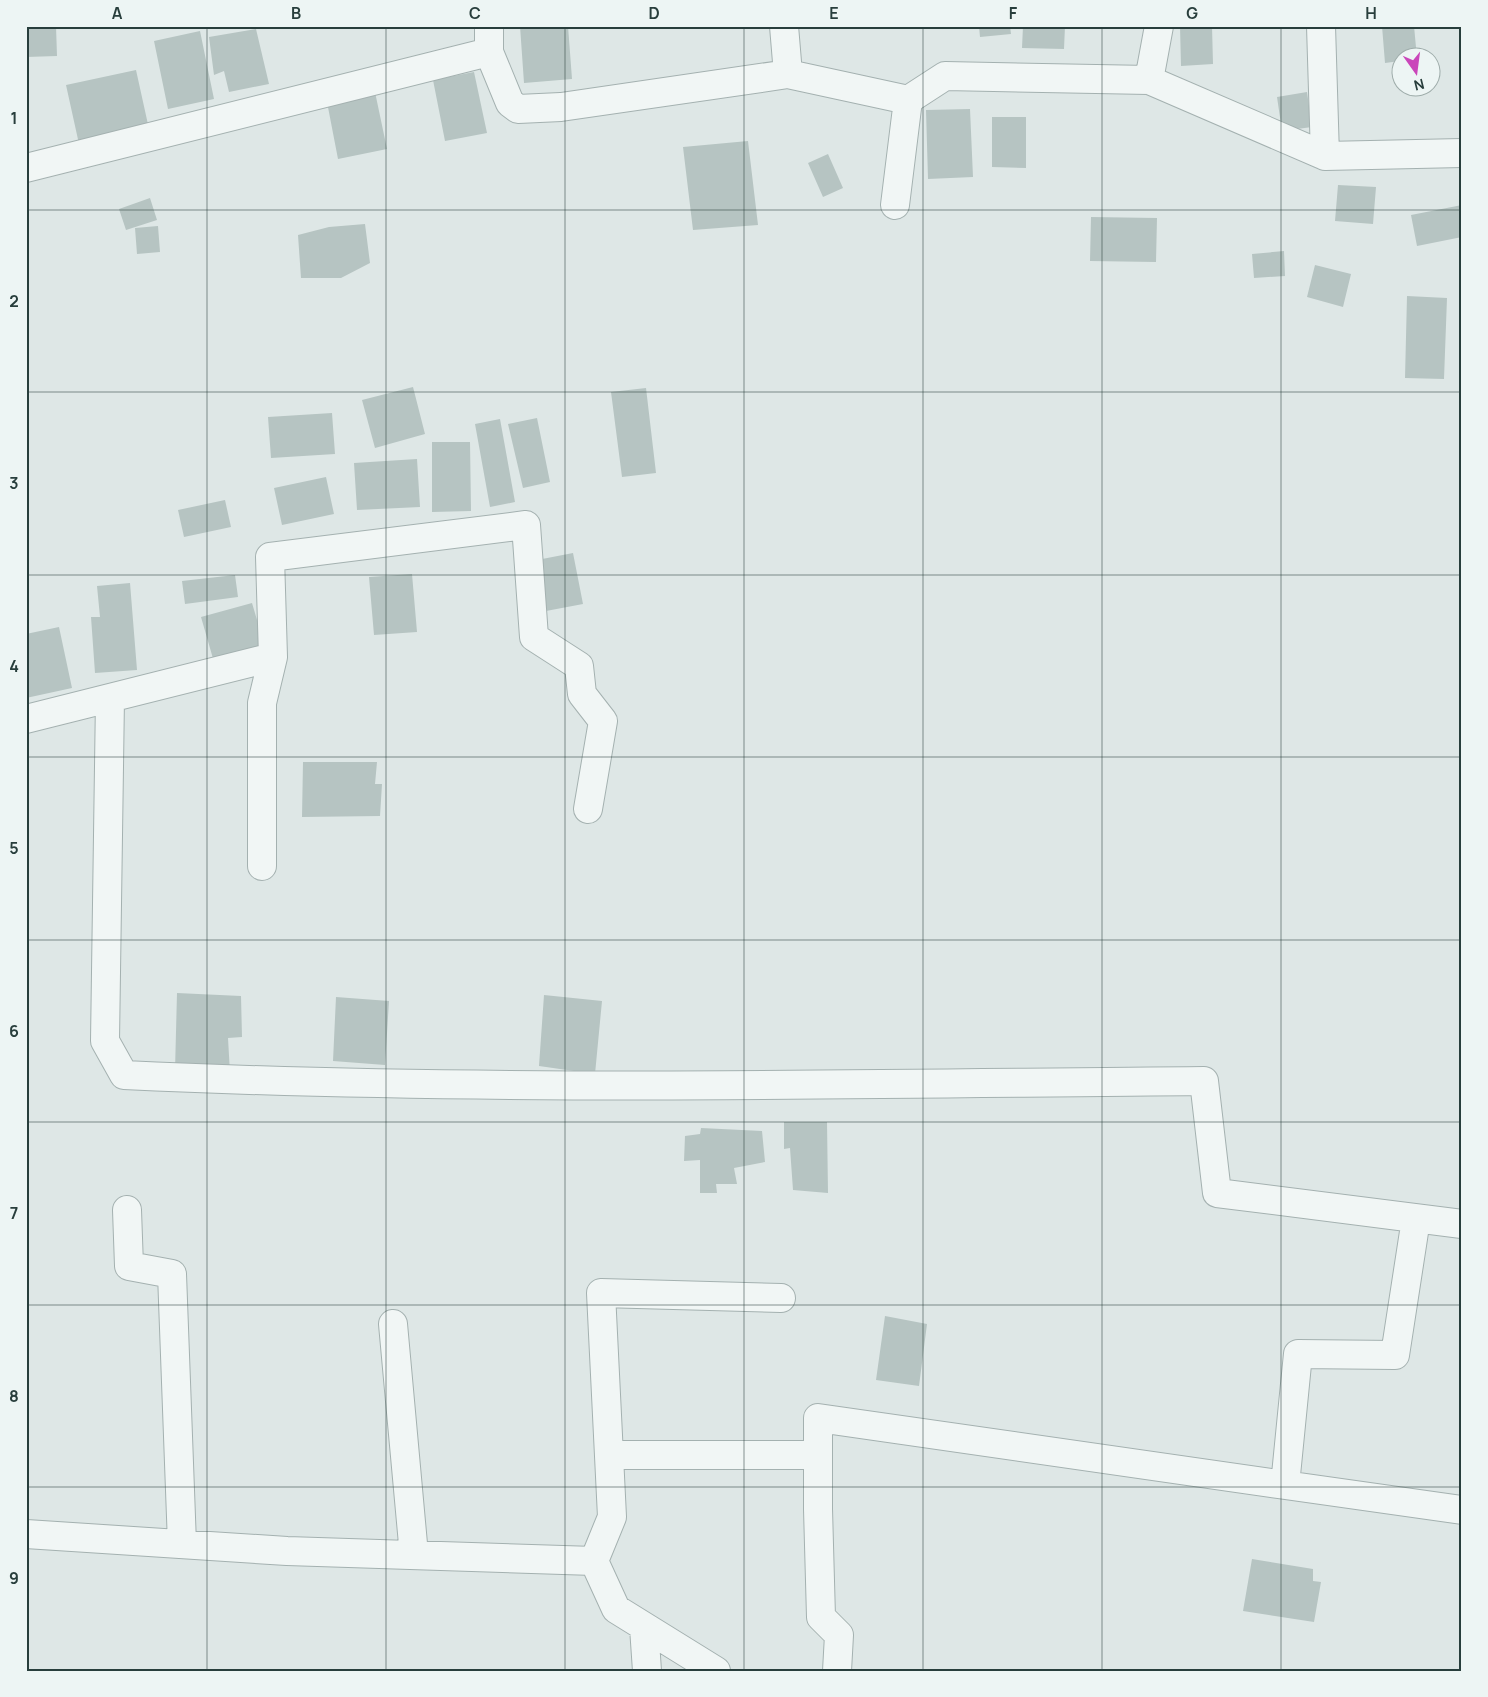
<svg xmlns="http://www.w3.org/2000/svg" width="1488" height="1697" viewBox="0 0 1488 1697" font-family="Manrope,sans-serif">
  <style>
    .building { fill: #b6c4c2 }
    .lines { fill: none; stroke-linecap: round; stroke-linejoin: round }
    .minor-casing { stroke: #a4b1b0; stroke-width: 30 }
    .minor { stroke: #f1f6f5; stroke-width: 28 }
    .grid { fill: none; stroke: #283e3c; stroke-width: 1; stroke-opacity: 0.55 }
    .neatline { fill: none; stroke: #283e3c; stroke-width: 2 }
    .grid-label { font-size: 16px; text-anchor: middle; font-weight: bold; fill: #283e3c }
  </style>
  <rect width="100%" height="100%" fill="#dee7e6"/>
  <path class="building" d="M26 26H56L57 56 26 57Z
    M520 26H568L572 79 524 83Z
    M979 26H1010L1011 34 980 37Z
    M1023 26H1065L1064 49 1022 48Z
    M1180 26H1212L1213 64 1181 66Z
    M1382 26H1414L1417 58H1400V61L1385 63Z
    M256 29 269 84 229 92 224 71 214 75 209 37Z
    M200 31 214 99 168 109 154 41Z
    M136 70 149 129 79 144 66 85Z
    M474 72 487 133 445 141 433 80Z
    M375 92 387 149 338 159 327 102Z
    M1307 92 1312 127 1282 131 1277 97Z
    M970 109 973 177 928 179 926 110Z
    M992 117H1026V168L992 167Z
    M748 141 758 225 693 230 683 147Z
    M828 154 843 188 823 197 808 163Z
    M1338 185 1376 187 1373 224 1335 221Z
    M150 198 157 220 126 230 119 209Z
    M1462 205V237L1417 246 1411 215Z
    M1091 217 1157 218 1156 262 1090 261Z
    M365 224 370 263 341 278H301L298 235 329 227Z
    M158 226 160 252 137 254 135 228Z
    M1284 251 1285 276 1254 278 1252 254Z
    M1315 265 1351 274 1343 307 1307 297Z
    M1407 296 1447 298 1444 379 1405 378Z
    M413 387 425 434 375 448 362 400Z
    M646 388 656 473 622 477 611 392Z
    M332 413 335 454 271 458 268 417Z
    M537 418 550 482 523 488 508 424Z
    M500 419 515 502 490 507 475 424Z
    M432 442H470L471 511 432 512Z
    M417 459 420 507 357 510 354 463Z
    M326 477 334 514 282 525 274 488Z
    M225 500 231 527 184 537 178 510Z
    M573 553 583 604 546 611 537 560Z
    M412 574 417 632 374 635 369 577Z
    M235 575 238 597 185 604 182 581Z
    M130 583 137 670 95 673 91 617H100L97 586Z
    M252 603 265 647 214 662 201 617Z
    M59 627 72 688 26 698V634Z
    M303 762H377L375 784H382L380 816 302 817Z
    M177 993 241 996 242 1037 228 1038 230 1073 175 1071Z
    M544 995 602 1001 595 1074 539 1066Z
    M336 997 389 1001 385 1065 333 1061Z
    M784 1122H827L828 1193 793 1190 790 1148 784 1149Z
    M701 1128 762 1131 765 1162 734 1168 737 1184H716L717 1193H700V1160L684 1161 685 1136 700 1134Z
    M885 1316 927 1324 919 1386 876 1380Z
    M1252 1559 1313 1569V1581L1321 1582 1314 1622 1243 1611Z"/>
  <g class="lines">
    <g class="minor-casing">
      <path id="minor" d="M489 26V52L510 103 518 109 561 107 788 74 908 100
        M784 26 788 74
        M1321 26 1325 156
        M1149 80 1325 156 1462 153
        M26 168 489 52
        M895 205 908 100 945 76 1149 80 1159 26
        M110 698 105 1041 124 1075C484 1092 844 1084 1204 1081L1217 1193 1462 1224
        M26 719 273 657 270 557 526 525 534 637 579 666 582 694 603 721 588 809
        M262 866V703L273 657
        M127 1210 129 1266 172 1274 182 1544
        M393 1324 414 1555
        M609 1455H818
        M1285 1485 1462 1510
        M26 1534 287 1551 594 1561 616 1609 716 1671
        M594 1561 612 1517 601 1293 781 1298
        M644 1627 647 1671
        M837 1671 839 1635 821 1617 818 1509V1418L1285 1485 1298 1354 1395 1355 1416 1219"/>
    </g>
    <use href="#minor" class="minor"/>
  </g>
  <path class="grid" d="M207 26V1671M386 26V1671M565 26V1671M744 26V1671M923 26V1671M1102 26V1671M1281 26V1671M26 210H1462M26 392H1462M26 575H1462M26 757H1462M26 940H1462M26 1122H1462M26 1305H1462M26 1487H1462"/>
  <rect width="1488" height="1697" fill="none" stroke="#edf5f4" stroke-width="55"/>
  <g transform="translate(1416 72) rotate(166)"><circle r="24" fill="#edf5f4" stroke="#9eacaa"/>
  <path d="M0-4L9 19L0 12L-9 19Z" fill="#ca46ba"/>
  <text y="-8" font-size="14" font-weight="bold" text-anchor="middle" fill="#283e3c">N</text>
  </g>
  <rect x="28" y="28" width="1432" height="1642" class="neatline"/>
  <g class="grid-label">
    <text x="117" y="19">A</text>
    <text x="296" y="19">B</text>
    <text x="475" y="19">C</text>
    <text x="654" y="19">D</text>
    <text x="834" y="19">E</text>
    <text x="1013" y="19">F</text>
    <text x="1192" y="19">G</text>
    <text x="1371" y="19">H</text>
    <text x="14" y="124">1</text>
    <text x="14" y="307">2</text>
    <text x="14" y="489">3</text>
    <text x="14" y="672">4</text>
    <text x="14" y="854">5</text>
    <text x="14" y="1037">6</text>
    <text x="14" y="1219">7</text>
    <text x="14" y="1402">8</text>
    <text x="14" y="1584">9</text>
  </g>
</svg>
